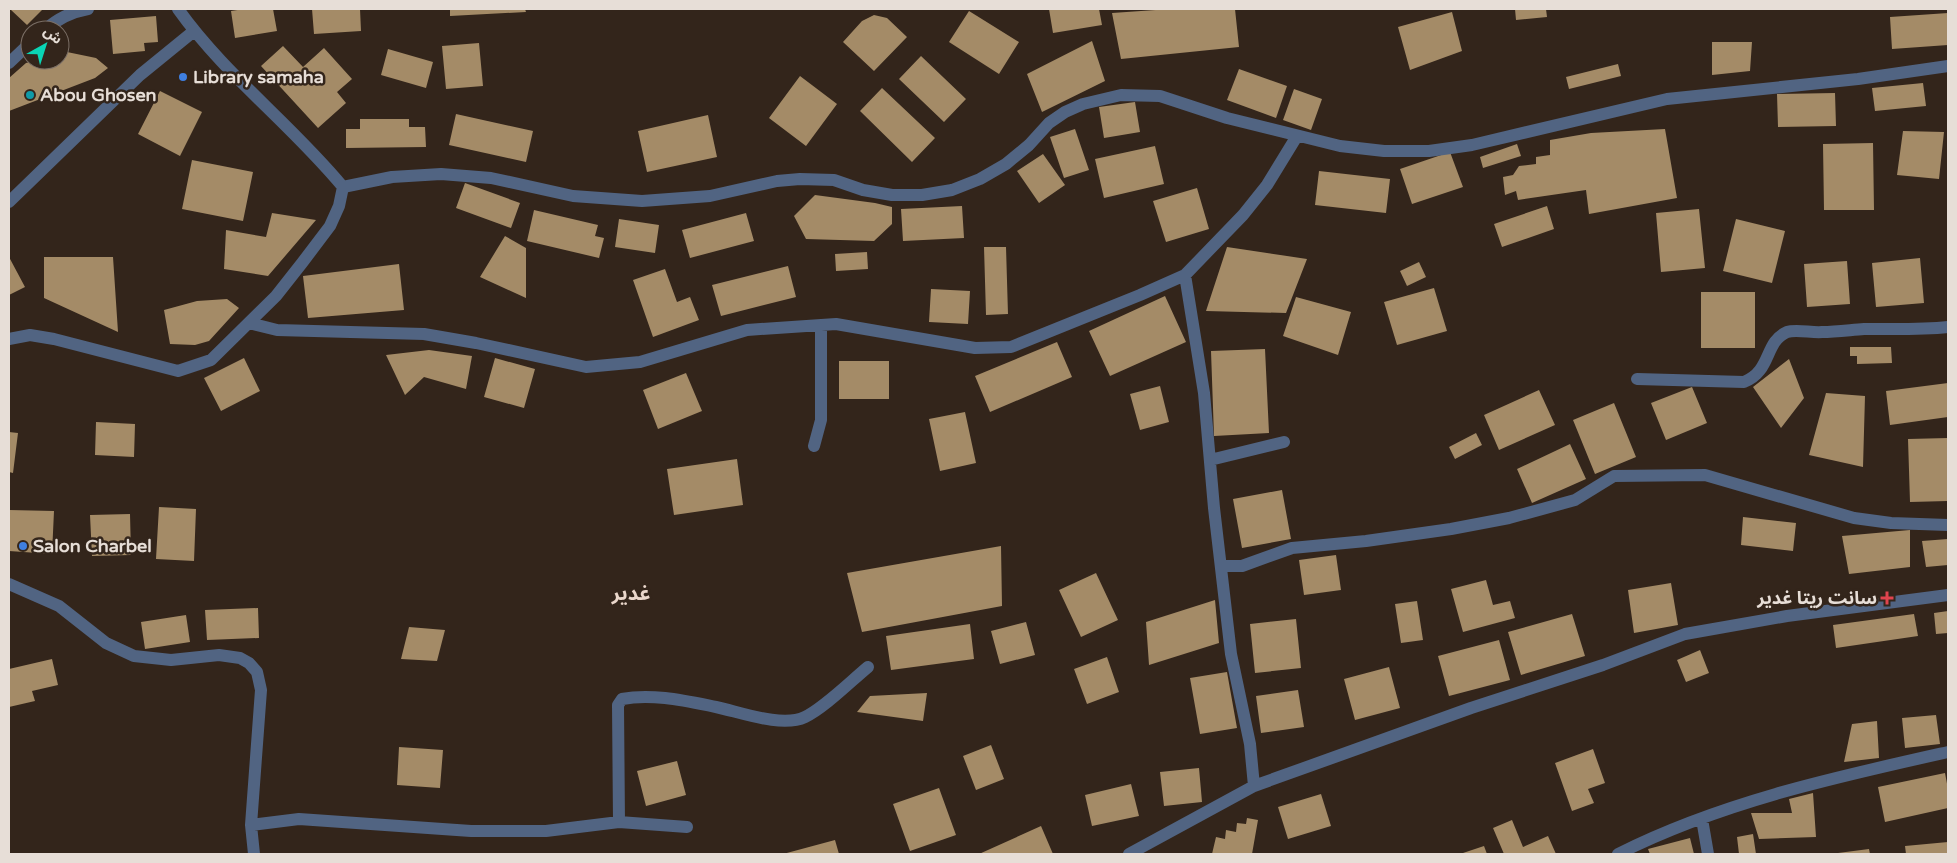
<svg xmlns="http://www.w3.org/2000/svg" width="1957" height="863" viewBox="0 0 1957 863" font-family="'Varela Round','Noto Sans Arabic',sans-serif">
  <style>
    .building { fill: #a48b67 }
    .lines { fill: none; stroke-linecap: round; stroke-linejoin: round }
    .minor { stroke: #516482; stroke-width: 12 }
    .shop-dot { fill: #3f7fe0; stroke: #33251b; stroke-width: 2 }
    .culture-dot { fill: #0f9aa8; stroke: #33251b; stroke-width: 2 }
    .health-dot { fill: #e0444e; stroke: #33251b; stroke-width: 2 }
    .labels { text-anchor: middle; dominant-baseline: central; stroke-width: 5; stroke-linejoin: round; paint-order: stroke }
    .poi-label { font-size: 18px; font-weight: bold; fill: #e7ded7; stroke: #33251b; text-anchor: start }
    .quarter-label { font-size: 20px; font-weight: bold; fill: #ead7cb; stroke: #33251b }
  </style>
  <rect width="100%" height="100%" fill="#33251b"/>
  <path class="building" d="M10 9H43L27 25Z
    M244 9H273L277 31 235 38 231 11Z
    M312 9H360L361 31 314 34Z
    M450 9H525L526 12 450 16Z
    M1049 9H1099L1102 25 1053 33Z
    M1170 9H1235L1239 47 1121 59 1112 13Z
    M1515 9H1546L1547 17 1516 20Z
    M969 11 1019 42 999 74 949 42Z
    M1452 12 1462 51 1410 70 1398 27Z
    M1948 13V45L1892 49 1890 17Z
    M874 15 887 18 907 37 874 71 843 42 862 21Z
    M156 16 158 42 144 43 145 51 113 54 110 20Z
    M1092 41 1105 81 1042 112 1027 74Z
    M1712 42H1752L1750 71 1712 75Z
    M479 43 483 86 446 89 442 46Z
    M283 46 303 67 324 48 352 79 337 92 346 103 318 128 261 66Z
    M388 49 433 62 426 88 381 75Z
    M67 52 96 58 108 68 95 78 9 111V78L26 63 37 60H60V54Z
    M921 56 966 99 944 122 899 79Z
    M1618 64 1621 76 1569 89 1566 77Z
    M1239 69 1287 86 1276 118 1227 100Z
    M800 76 837 104 806 146 769 118Z
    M1923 83 1926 106 1875 111 1872 88Z
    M882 88 935 138 912 162 860 111Z
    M1294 89 1322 99 1311 130 1283 120Z
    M160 91 202 112 180 156 138 134Z
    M1835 93 1836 126 1778 127 1777 94Z
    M1135 102 1140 132 1104 138 1099 107Z
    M456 114 533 131 526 162 449 145Z
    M708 115 717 157 647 172 638 131Z
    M360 119H409V127H425L426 147 346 148V129H360Z
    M1075 129 1089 170 1064 178 1050 137Z
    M1665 129 1677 198 1589 214 1586 190 1518 200 1516 191 1505 195 1503 177 1513 175 1519 166 1536 164V157L1550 155V140L1591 133Z
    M1903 131 1944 132 1939 179 1897 175Z
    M1873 143 1874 210H1824L1823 144Z
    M1517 144 1521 156 1483 168 1480 157Z
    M1155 146 1164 184 1104 198 1095 159Z
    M1450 152 1463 187 1412 204 1400 169Z
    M1043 154 1065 185 1039 203 1017 171Z
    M192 160 253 172 243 221 182 209Z
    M1319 171 1390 179 1386 213 1315 205Z
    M465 183 520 203 511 228 456 208Z
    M1197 188 1209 229 1166 242 1153 201Z
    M815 195 875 203 892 207V224L874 241 806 239 794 216Z
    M962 206 964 238 903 241 901 209Z
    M1547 206 1554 229 1502 247 1494 224Z
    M1699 209 1705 268 1661 272 1656 213Z
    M534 210 598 225 595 236 604 238 599 258 527 241Z
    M272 213 316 220 268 276 224 269 226 230 266 237Z
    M746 213 754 241 690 258 682 230Z
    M619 219 659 225 655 253 615 247Z
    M1736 219 1785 231 1772 283 1723 271Z
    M505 236 526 248V298L480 277Z
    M984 247H1006L1008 314 986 315Z
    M1227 247 1307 259 1286 313 1206 311Z
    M867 252 868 269 836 271 835 254Z
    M9 257 25 287 9 295Z
    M44 257H113L118 332 44 298Z
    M1920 258 1924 303 1876 307 1872 263Z
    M1847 261 1850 304 1807 307 1804 264Z
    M1419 262 1426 277 1407 286 1400 271Z
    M399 264 404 310 308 318 303 276Z
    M788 266 796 297 721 316 712 285Z
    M665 269 677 302 690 297 699 320 653 337 633 280Z
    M1434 288 1447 331 1397 345 1384 302Z
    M931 289 970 291 968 324 929 322Z
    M1701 292H1755V348H1701Z
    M1165 296 1186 342 1110 376 1089 331Z
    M1296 297 1351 312 1338 355 1283 336Z
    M227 299 239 308 209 341 195 345 170 344 164 310 197 301Z
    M1057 342 1072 377 990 412 975 376Z
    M1850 347H1891L1892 363 1857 364V356H1850Z
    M1265 349 1269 433 1214 436 1211 351Z
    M429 350 472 356 466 389 424 377 405 395 386 355Z
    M244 358 260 391 221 411 204 378Z
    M495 358 535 369 524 408 484 397Z
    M1789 359 1804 398 1781 428 1753 387Z
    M839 361H889V399H839Z
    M686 373 702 411 658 429 643 390Z
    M1948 383V417L1890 425 1886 391Z
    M1160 386 1169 422 1140 430 1130 394Z
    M1692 387 1707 423 1666 440 1651 403Z
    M1539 390 1555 425 1499 450 1484 415Z
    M1826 393 1865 396 1863 467 1809 455Z
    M1614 403 1636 457 1595 474 1573 420Z
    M965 412 976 463 940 471 929 419Z
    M96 422 135 424 134 457 95 455Z
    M9 432 18 433 13 473 9 472Z
    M1476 433 1482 445 1455 459 1449 447Z
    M1948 438V501L1910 502 1908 439Z
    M1570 444 1586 479 1532 503 1517 469Z
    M737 459 743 505 674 515 667 469Z
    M1282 490 1291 539 1242 548 1233 499Z
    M159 507 196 509 194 561 156 559Z
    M9 510 54 511 52 554 9 551Z
    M130 514 131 555 92 556 90 515Z
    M1743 517 1796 523 1793 551 1741 545Z
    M1910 530V567L1849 574 1842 536Z
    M1948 539V565L1926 567 1922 541Z
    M1001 546 1002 606 862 632 847 573Z
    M1336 555 1341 590 1304 595 1299 560Z
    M1096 573 1118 620 1081 637 1059 590Z
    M1486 580 1493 605 1510 601 1515 618 1463 632 1451 589Z
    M1671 583 1678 625 1634 633 1628 590Z
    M1215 600 1219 643 1149 665 1146 622Z
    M1417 601 1423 640 1401 643 1395 604Z
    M258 608 259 638 207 640 205 610Z
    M1948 611V633L1936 634 1934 613Z
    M1572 614 1585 656 1521 675 1508 632Z
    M1914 614 1918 636 1836 648 1833 625Z
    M186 615 190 642 145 649 141 622Z
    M1296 619 1301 668 1255 673 1250 624Z
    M1026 622 1035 655 1000 664 991 631Z
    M970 624 974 659 891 670 886 636Z
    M409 627 445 630 437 661 401 659Z
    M1499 640 1510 680 1449 696 1438 656Z
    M1700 650 1709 673 1686 682 1677 660Z
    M1107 657 1119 692 1087 704 1074 669Z
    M52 659 58 685 32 691 35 701 9 707V669Z
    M1389 667 1400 708 1355 720 1344 679Z
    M1227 672 1237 728 1200 734 1190 678Z
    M1298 690 1304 727 1261 733 1256 696Z
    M927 693 923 721 857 712 870 696Z
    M1936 715 1940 744 1905 748 1902 718Z
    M1877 721 1879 758 1844 762 1852 724Z
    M991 745 1004 779 976 790 963 756Z
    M399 747 443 750 440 788 397 785Z
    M1593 749 1605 783 1588 789 1594 803 1572 811 1555 763Z
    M677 761 686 795 646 806 637 771Z
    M1199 768 1202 802 1164 806 1160 772Z
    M1945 773 1948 789V808L1885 822 1878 787Z
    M1131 784 1139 816 1092 826 1085 795Z
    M939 788 956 835 910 851 893 804Z
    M1813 793 1816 837 1759 839 1751 813H1792L1789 799Z
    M1321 794 1331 826 1288 839 1278 807Z
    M1247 818 1258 820 1252 854H1212L1216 837 1225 839 1226 830 1236 832 1237 823 1246 824Z
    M1512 820 1523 847 1548 836 1556 854H1504L1493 828Z
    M1041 826 1053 854H979Z
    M1753 834 1756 854H1739L1737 837Z
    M1690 838 1694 854H1650L1648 849Z
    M835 840 839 854H783Z
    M1948 842V854H1906L1905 846Z
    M1484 846 1487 854H1460Z
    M1869 849 1870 854H1838V853Z"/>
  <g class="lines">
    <path class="minor" d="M45 30C57 19 71 12 88 9
      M9 63 30 43
      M343 187 392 177 441 174 491 178 573 196 642 201 710 196 777 181 800 179 834 180 863 190 892 195H922L952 190 980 179 1006 164 1029 145 1049 123 1065 112 1083 104 1121 95 1160 96 1227 118 1340 146 1384 151H1429L1472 145 1667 99 1858 79 1948 66
      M9 202 140 75 194 31
      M1185 275 1204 393 1214 508 1231 654 1250 744 1254 786
      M249 323 277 330 424 334 476 343 586 367 640 362 747 330 836 324 975 348 1011 347 1140 295 1185 275 1243 215 1267 185 1297 136
      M9 339 30 335 54 339 178 371 211 360 276 296 302 263 330 226 339 206 343 187C291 124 225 75 178 9
      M1637 379 1744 382C1772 371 1764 342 1787 332 1796 329 1812 333 1822 332 1836 332 1850 330 1864 329 1892 329 1920 330 1948 327
      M814 446 821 420V325
      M1210 460 1284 442
      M1222 566H1242L1292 548 1366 541 1451 529 1509 518 1575 500 1614 476 1705 475 1854 518 1891 523 1948 525
      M9 584 59 606 106 643 134 656 171 660 219 655 240 658 249 663 257 672 261 690 251 825 254 854
      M1702 819 1708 854
      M619 822 618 705 622 699C652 693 686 701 716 707 740 712 782 728 805 717 824 708 851 681 868 667
      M251 825 299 819 471 831H546L619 822 687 827
      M1129 854 1254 786 1471 708 1603 665 1685 634 1787 616 1948 595
      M1618 854C1721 802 1836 777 1948 752"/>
  </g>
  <g class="shop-dot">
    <circle cx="183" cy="77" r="5"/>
    <circle cx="23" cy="546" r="5"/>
  </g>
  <circle class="culture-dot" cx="30" cy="95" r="5"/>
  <path class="health-dot" d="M1884.5 590.5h5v5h5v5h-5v5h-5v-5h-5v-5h5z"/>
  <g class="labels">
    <g class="poi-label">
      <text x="193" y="77">Library samaha</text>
      <text x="40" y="95">Abou Ghosen</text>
      <text x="33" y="546">Salon Charbel</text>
      <text x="1877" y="598" text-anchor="end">سانت ريتا غدير</text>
    </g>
    <g class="quarter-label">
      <text x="631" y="594">غدير</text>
    </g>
  </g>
  <rect width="1957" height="863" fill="none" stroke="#e7ded7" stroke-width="20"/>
  <g transform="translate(45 45) rotate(39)"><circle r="24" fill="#33251b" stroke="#7b6f66"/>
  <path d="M0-4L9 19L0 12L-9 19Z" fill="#0ad5b5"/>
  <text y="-8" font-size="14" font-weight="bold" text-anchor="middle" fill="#e7ded7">ش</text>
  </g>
</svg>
